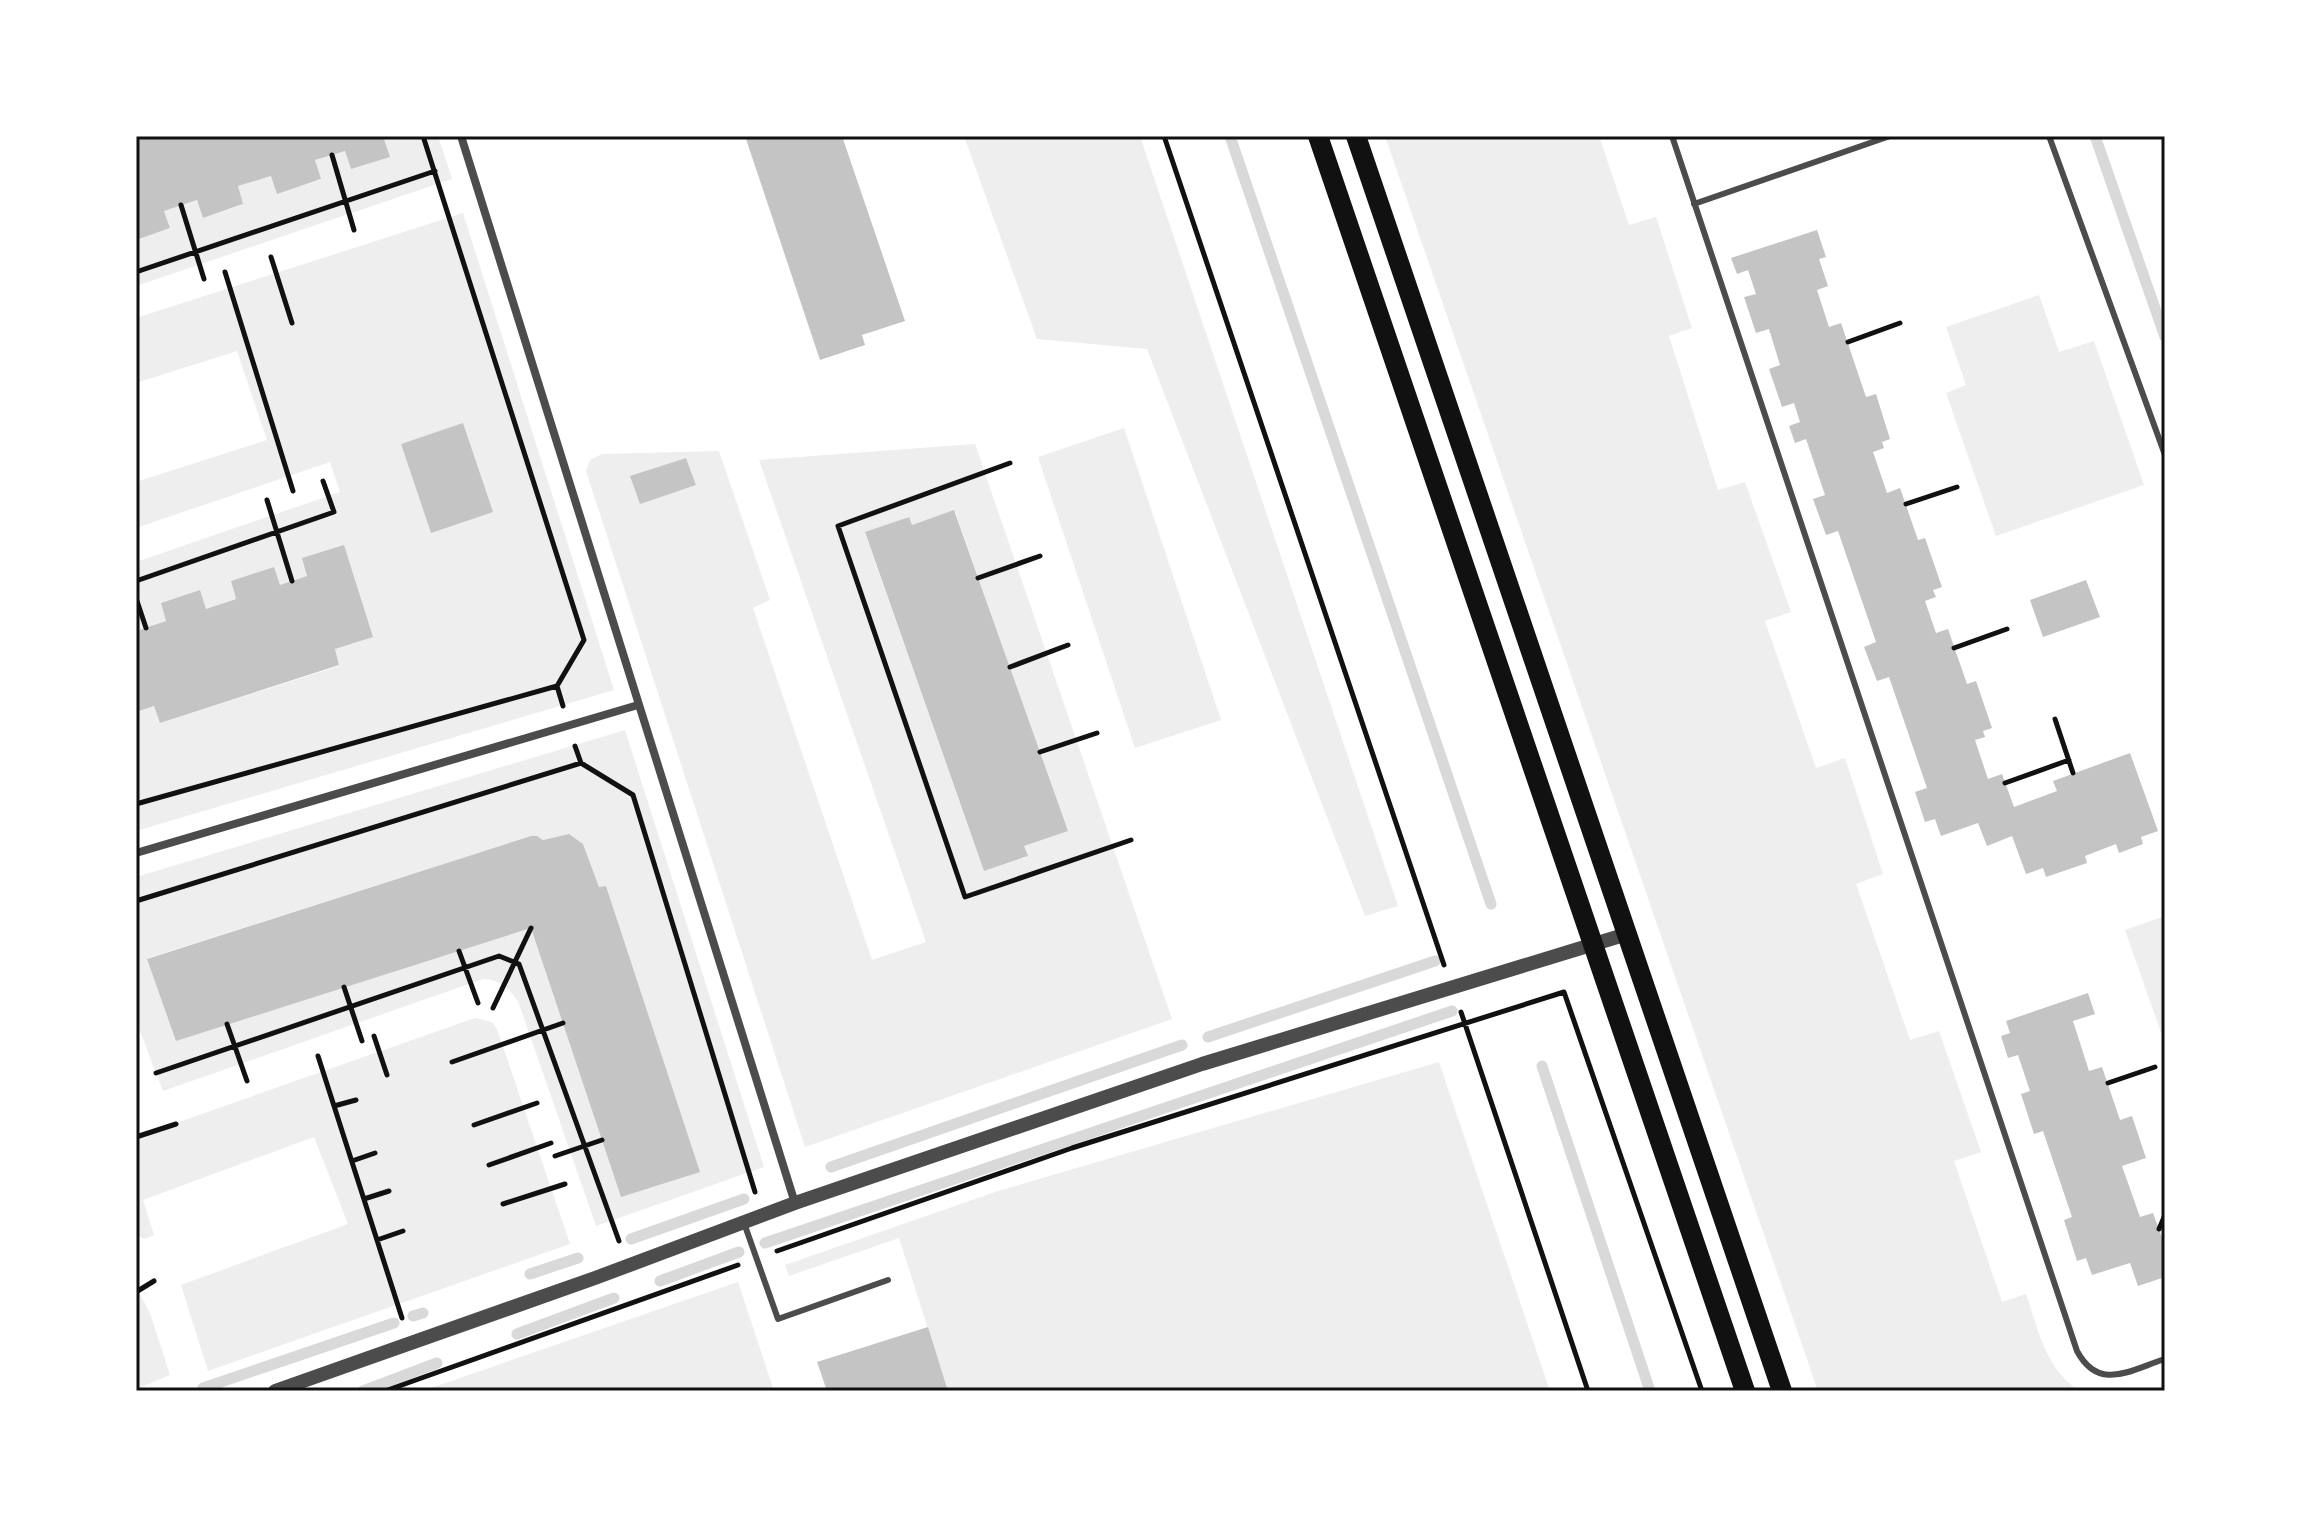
<svg xmlns="http://www.w3.org/2000/svg" width="2301" height="1527" viewBox="0 0 2301 1527" font-family="'Alegreya Sans',sans-serif">
  <style>
    .green { fill: #eee; fill-rule: evenodd }
    .lines { fill: none; stroke-linecap: round; stroke-linejoin: round }
    .stream { stroke: #d9d9d9; stroke-width: 11 }
    .building { fill: #c4c4c4 }
    .path { stroke: #111; stroke-width: 5 }
    .service { stroke: #4c4c4c; stroke-width: 6 }
    .minor { stroke: #4c4c4c; stroke-width: 8 }
    .tertiary { stroke: #4c4c4c; stroke-width: 14 }
    .primary { stroke: #111; stroke-width: 20 }
    .neatline { fill: none; stroke: #111; stroke-width: 3 }
  </style>
  <rect width="100%" height="100%" fill="#fff"/>
  <path class="green" d="M383 136H438L452 179 136 286V240L170 228 164 211 197 200 203 218 242 205 238 186 271 176 277 193 320 180 315 160 345 151 351 169 389 157Z
    M964 136H1140L1398 906 1365 916 1147 349 1037 339Z
    M1385 136H1599L1629 225 1656 217 1692 328 1669 336 1718 490 1745 482 1791 612 1765 621 1816 768 1845 758 1883 874 1856 884 1910 1040 1939 1031 1981 1152 1954 1161 2002 1302 2026 1294C2038 1329 2046 1371 2080 1391H1818Z
    M463 213 614 690 136 831V712L154 706 160 723 339 666 335 649 372 637 307 576 280 585 274 567 231 581 236 599 206 609 200 591 161 603 166 621 136 631V562L340 492 330 462 136 528V482L267 440 237 351 136 383V318ZM462 424 431 532 401 444Z
    M2039 295 2059 352 2094 341 2144 485 1996 536 1946 393 1966 385 1946 327Z
    M1124 428 1221 720 1135 748 1038 457Z
    M975 444 1172 1019 805 1147 586 471 590 460 602 454 719 451 770 600 753 608 872 960 926 942 759 460ZM686 458 696 485 631 476ZM955 511 1067 831 1024 846 1027 857 984 871 865 533 908 517 912 525Z
    M625 730 764 1167 596 1226 518 1001C509 989 499 979 483 979L163 1091 136 1021V877ZM569 834 583 844 599 887 606 886 699 1171 621 1196 531 928 176 1040 148 958 531 836H537L543 840Z
    M2165 916V1044L2125 930Z
    M475 1018 492 1022 497 1029 570 1244 208 1371 181 1285 348 1224 314 1137 143 1200 154 1235 144 1239 136 1234V1137Z
    M1439 1062 1550 1391H948L899 1238 789 1276 785 1265 998 1191Z
    M738 1282 774 1391H422Z
    M136 1287 150 1313 170 1375 136 1389Z"/>
  <g class="lines">
    <path class="stream" d="M1230 136 1491 904
      M2095 136 2165 337
      M1208 1037 1435 961
      M1542 1066 1650 1391
      M831 1167 1182 1045
      M631 1239 744 1199
      M765 1243 1452 1011
      M530 1274 578 1258
      M660 1281 739 1252
      M413 1316 423 1313
      M517 1334 614 1298
      M203 1388 394 1323
      M363 1391 437 1363"/>
  </g>
  <path class="building" d="M143 136H383L390 157 351 169 345 151 315 160 321 179 277 194 271 176 238 186 243 204 203 218 197 200 164 211 170 228 136 240V138Z
    M745 136H842L905 321 862 335 865 345 820 360Z
    M1817 230 1826 257 1819 259 1828 286 1817 290 1829 327 1841 323 1866 397 1876 394 1890 439 1882 442 1884 448 1873 452 1887 493 1900 488 1918 540 1925 538 1942 587 1933 590 1936 597 1925 601 1936 633 1948 629 1967 684 1976 681 1992 728 1983 731 1985 737 1975 740 1988 779 2002 774 2014 807 2057 791 2053 781 2130 753 2158 831 2141 837 2143 844 2119 853 2116 844 2085 856 2087 863 2046 877 2043 868 2026 874 2012 836 1987 846 1978 823 1941 836 1935 819 1925 822 1915 792 1927 788 1889 677 1877 681 1864 647 1876 642 1838 531 1826 535 1813 499 1825 495 1806 439 1795 443 1789 426 1800 422 1794 403 1782 407 1769 369 1780 365 1769 329 1756 333 1744 297 1756 294 1748 270 1737 274 1731 258Z
    M463 423 493 512 431 533 401 444Z
    M686 458 696 485 640 504 630 476Z
    M954 510 1068 831 1024 846 1028 856 984 871 865 532 909 517 912 525Z
    M344 545 373 637 335 649 339 665 160 723 154 706 136 712V631L166 621 161 603 200 590 206 609 236 599 231 581 274 567 280 585 307 576 302 558Z
    M2086 580 2100 617 2043 637 2030 600Z
    M569 834 583 844 599 887 606 886 700 1172 621 1197 531 928 176 1041 147 959 531 836H537L543 840Z
    M2088 993 2095 1014 2073 1021 2089 1071 2102 1067 2120 1120 2132 1116 2146 1158 2122 1166 2140 1217 2153 1213 2165 1246V1277L2138 1286 2130 1263 2092 1275 2086 1258 2077 1261 2064 1220 2072 1217 2043 1131 2034 1134 2021 1094 2030 1091 2018 1055 2008 1058 2001 1036 2010 1033 2006 1021Z
    M928 1327 948 1391H827L817 1362Z"/>
  <g class="lines">
    <path class="path" d="M423 136 584 640 557 686 563 706
      M1164 136 1444 965
      M332 155 354 230
      M181 205 204 279
      M271 257 292 323
      M136 272 435 171
      M225 272 293 491
      M1848 342 1900 323
      M1010 463 838 526 965 897 1131 840
      M267 500 292 581
      M1906 504 1957 487
      M978 578 1040 556
      M136 581 334 512 323 481
      M136 598 146 628
      M1954 648 2007 629
      M1010 667 1068 645
      M2055 719 2073 773
      M575 746 581 763 633 795 755 1192
      M1040 752 1097 733
      M2005 783 2069 760
      M136 804 557 686
      M136 901 581 763
      M459 951 478 1003
      M344 987 362 1041
      M493 1008 531 928
      M1461 1012 1588 1391
      M227 1024 247 1081
      M374 1036 387 1075
      M318 1056 402 1318
      M452 1062 563 1023
      M156 1073 499 956 519 964 619 1241
      M2108 1083 2155 1067
      M334 1106 356 1100
      M474 1125 537 1103
      M136 1137 176 1124
      M555 1156 602 1140
      M352 1161 375 1153
      M489 1165 551 1143
      M364 1199 389 1191
      M503 1204 565 1184
      M2159 1229 2165 1215
      M377 1240 403 1231
      M777 1251 1072 1148 1564 992 1702 1391
      M136 1292 154 1281
      M385 1391 738 1265"/>
    <path class="service" d="M1672 136 2077 1351C2099 1392 2130 1370 2165 1359
      M2049 136 2165 455
      M1694 204 1890 136
      M744 1223 778 1319 888 1280"/>
    <path class="minor" d="M461 136 795 1203
      M136 853 638 705"/>
    <path class="tertiary" d="M275 1391 595 1278 795 1203 1202 1064 1627 934"/>
    <path class="primary" d="M1318 136 1745 1391
      M1356 136 1782 1391"/>
  </g>
  <rect width="2301" height="1527" fill="none" stroke="#ffffff" stroke-width="276"/>
  <rect x="138" y="138" width="2025" height="1251" class="neatline"/>
</svg>
